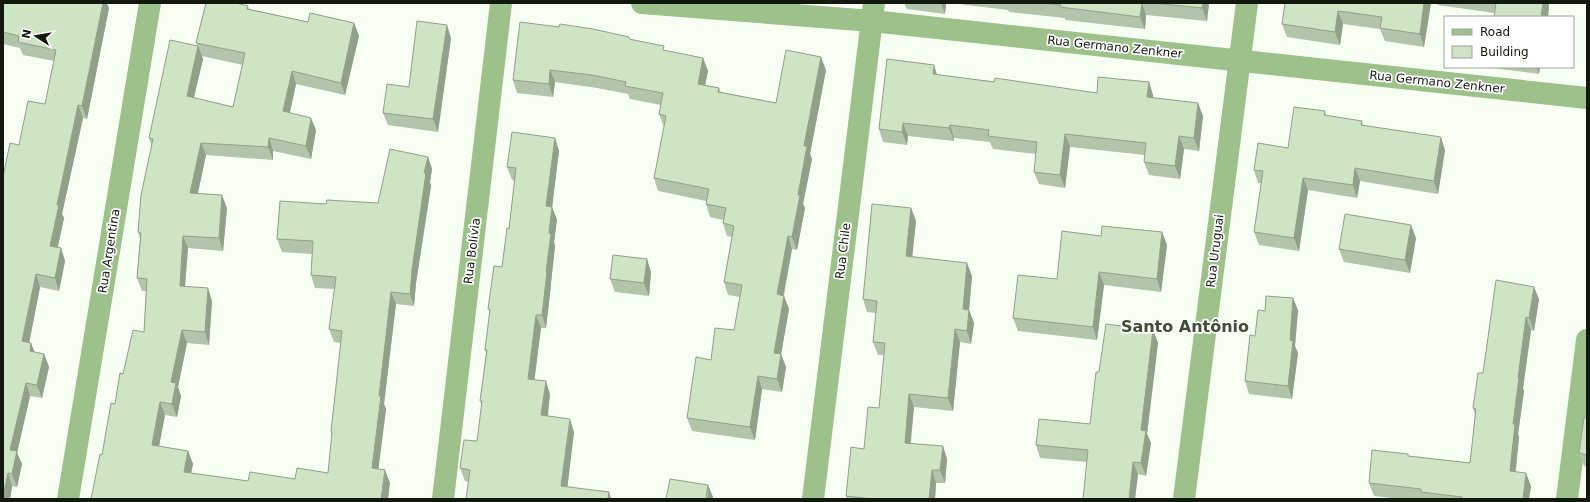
<svg xmlns="http://www.w3.org/2000/svg" width="1590" height="502" viewBox="0 0 1590 502" font-family="'DejaVu Sans',sans-serif">
  <style>
    .lines { fill: none; stroke-linecap: round; stroke-linejoin: round }
    .minor { stroke: #9ec08b; stroke-width: 22 }
    .wall { fill: #b2c4a9; fill-rule: evenodd }
    .shaded-wall { fill: #91a089 }
    .building { fill: #cfe4c4; stroke: #91a089 }
    .labels { text-anchor: middle; dominant-baseline: central; stroke-width: 3.5; stroke-linejoin: round; paint-order: stroke }
    .street-label { font-size: 12px; fill: #11180d; stroke: #fff }
    .district-label { font-size: 16px; font-weight: bold; fill: #3e4f34; stroke: #fff }
  </style>
  <rect width="100%" height="100%" fill="#f6fff2"/>
  <g class="lines">
    <path class="minor" d="M642 3 872 21 1587 98
      M68 499 150 3
      M443 499 501 3
      M813 499 874 3
      M1184 499 1247 3
      M1567 499 1587 340"/>
  </g>
  <path class="wall" d="M3 3 109 8 87 119 83 118 62 214 64 218 58 247 61 248 65 261 59 291 40 287 29 343H31L34 352 44 354 49 367 42 398 30 396 17 453 22 464 17 487 12 486 10 499H3V177L19 145 45 104 54 61 23 55 20 48 3 44Z
    M904 3H946L945 14 907 9Z
    M950 3H1209L1207 21 1146 15 1145 29 1065 20V18L1009 12 1008 10Z
    M1285 3H1431L1424 47 1385 41 1380 29 1343 24 1340 45 1287 37 1282 24Z
    M1437 3H1548L1549 6 1548 17H1494V13L1438 5Z
    M248 6 249 9 308 22 354 23 359 36 345 95 296 84 290 113 316 130 311 159 273 151V160L206 155 198 193 227 208 223 251 188 248 185 286 212 301 209 345 187 343 178 387 181 396 177 417 165 415 159 446 188 451 193 464 191 473 248 481 295 479 328 473 332 436 331 432 341 343 334 342 329 329 335 289 315 288 311 275 312 254 282 252 277 239 326 204 378 203 428 157 432 169 430 182 431 186 416 283 414 306 396 304 389 361 384 404 386 409 378 469 390 483 91 499 115 404 123 374 144 332 146 291H142L137 278 140 239 138 232 152 147 149 138 198 46 196 43ZM202 56 243 65 233 107 194 98 203 59Z
    M451 38 438 132 388 125 383 113 409 87Z
    M630 39 666 51 703 58 708 71 705 85 719 88 721 92 776 103 826 70 810 154 812 159 803 204 805 208 797 250 792 249 784 296 789 309 781 354 786 367 782 392 762 389 755 440 692 431 687 418 711 360 734 330 740 297 728 295 724 282 732 237 727 236 723 223V220L710 217 706 204V201L658 191 654 178 664 127 659 114 661 105 630 99 628 94 597 88 555 82 553 97 517 93 513 80Z
    M1493 67H1540L1539 74 1493 68Z
    M937 75 1097 93 1149 82 1153 95V98L1203 116 1199 151 1184 149 1180 179 1149 175 1144 162 1145 155 1070 147 1065 188 1039 184 1034 172 1036 154 993 149 990 142 954 138V141L908 136 907 145 883 142 879 129Z
    M1325 111 1326 115 1362 121 1363 125 1445 150 1438 194 1360 181 1357 198 1308 190 1299 251 1259 245 1254 232 1262 183H1258L1254 170 1288 148Z
    M555 138 559 151 552 207 557 220 554 242 555 246 551 283V285L546 328H541L534 380 550 394 548 416 574 432 567 487 609 492 611 499H466L469 482 465 481 460 468 477 441 482 406 480 401 486 354 485 350 490 312 488 309 502 267 509 229 515 181 512 180 507 167Z
    M911 208 916 221 912 257 972 276 969 310 974 323 971 344 960 342 953 411 914 407 911 443 947 459 945 483H936L935 499H847L846 496 879 408 884 355H878L873 342 876 313 867 312 863 299Z
    M1162 232 1167 245 1161 292 1104 285 1097 340 1018 331 1013 318 1057 279 1101 236Z
    M1416 238 1410 273 1344 262 1339 249Z
    M651 272 649 296 615 292 610 279Z
    M1539 299 1534 331 1531 330 1523 388 1524 391 1518 434 1519 437 1516 471 1531 486 1529 499H1400L1374 496 1369 483 1409 456 1470 463 1475 415 1473 408 1483 373Z
    M1298 310 1295 346 1298 353 1292 399 1249 394 1245 381 1255 336Z
    M1153 330 1158 343 1147 434 1151 443 1146 476 1138 474 1135 499H1083L1087 462 1040 458 1036 445 1090 424 1099 372Z
    M1587 418V467L1584 466 1579 453Z"/>
  <path class="shaded-wall" d="M103 3H107L109 8 87 119 82 106Z
    M941 3H946L945 14Z
    M1142 3 1146 15 1145 29 1140 17Z
    M1203 3H1209L1207 21 1202 8Z
    M1424 3H1431L1424 47 1420 34Z
    M1543 3H1548L1549 6 1548 17H1541Z
    M1338 11 1343 24 1340 45 1335 32Z
    M354 23 359 36 345 95 341 83Z
    M447 25 451 38 438 132 433 119Z
    M198 46 203 59 191 109 187 96Z
    M821 57 826 70 810 154 812 159 803 204 805 208 797 250 792 237 804 146Z
    M703 58 708 71 703 96 698 84Z
    M934 65 938 78 933 74Z
    M1537 67H1540L1539 74Z
    M550 70 555 82 553 97 549 84Z
    M292 71 296 84 287 124 283 111Z
    M1149 82 1153 95 1152 110 1147 97Z
    M1198 103 1203 116 1199 151 1194 138Z
    M78 105 83 118 62 214 64 218 55 259 50 246 57 205Z
    M311 118 316 130 311 159 306 146Z
    M903 123 908 136 907 145 902 132Z
    M950 125 954 138V141L949 128Z
    M1065 134 1070 147 1065 188 1060 175Z
    M1179 136 1184 149 1180 179 1175 166Z
    M1441 137 1445 150 1438 194 1434 181Z
    M269 138 273 151V160L268 147Z
    M555 138 559 151 552 208V207L557 220 554 242 555 246 551 283V285L546 328 542 315 546 272V206Z
    M201 143 206 155 195 206 190 193Z
    M428 157 432 169 430 182 431 186 416 283 414 306 410 294 412 270 424 173Z
    M1355 168 1360 181 1357 198 1353 185Z
    M1303 178 1308 190 1299 251 1294 238Z
    M222 195 227 208 223 251 219 238Z
    M911 208 916 221 911 269 906 256Z
    M1411 225 1416 238 1410 273 1405 260Z
    M1162 232 1167 245 1161 292 1157 279Z
    M183 236 188 248 184 299 180 286Z
    M788 236 792 249 781 307 777 294Z
    M61 248 65 261 59 291 55 278Z
    M647 259 651 272 649 296 644 283Z
    M967 263 972 276 968 322 963 309Z
    M1099 272 1104 285 1097 340 1093 327Z
    M36 274 40 287 27 354 22 341Z
    M1534 287 1539 299 1534 331 1529 318Z
    M208 288 212 301 209 345 205 332Z
    M391 292 396 304 384 404 386 409 377 481 372 468 384 348Z
    M784 296 789 309 779 366 774 353Z
    M1293 298 1298 310 1295 346 1298 353 1292 399 1288 386 1290 340Z
    M969 310 974 323 971 344 967 331Z
    M536 315 541 328 533 392 528 379Z
    M1526 317 1531 330 1523 388 1524 391 1518 434 1519 437 1514 484 1510 471 1513 424 1518 378Z
    M955 329 960 342 953 411 948 398Z
    M182 330 187 343 178 387 181 396 177 417 172 404 171 382Z
    M1153 330 1158 343 1147 434 1151 443 1146 476 1141 463V430Z
    M31 343 36 356 30 351Z
    M44 354 49 367 42 398 37 385Z
    M781 354 786 367 782 392 777 379Z
    M758 376 762 389 755 440 750 427Z
    M546 381 550 394 546 428 541 415Z
    M26 383 30 396 17 453 22 464 17 487 12 474 10 450Z
    M909 394 914 407 909 455 905 443Z
    M160 402 165 415 157 457 152 445Z
    M570 419 574 432 566 499 561 486Z
    M943 446 947 459 945 483 940 470Z
    M188 451 193 464 189 485 184 472Z
    M1133 462 1138 474 1135 499H1129Z
    M385 470 390 483 388 499H381Z
    M932 470 936 483 935 499H929Z
    M8 473 12 486 10 499H4L3 496Z
    M1526 473 1531 486 1529 499H1523Z
    M708 485 713 497V499H707Z
    M609 492 611 499H608Z"/>
  <path class="building" d="M3 3H103L82 106 78 105 57 205H59L50 246 61 248 55 278 36 274 22 341 31 343 30 351 44 354 37 385 26 383 10 450 17 451 12 474 8 473 3 496V177L10 143 19 145 28 101 45 104 56 50 18 42 19 36 3 32Z
    M206 3H236L248 6 247 9 308 22 310 13 354 23 341 83 292 71 283 111 311 118 306 146 269 138 268 147 201 143 190 193 222 195 219 238 183 236 180 286 208 288 205 332 182 330 171 382 176 383 172 404 160 402 152 445 188 451 184 472 248 481 250 472 295 479 297 468 328 473 332 432H331L342 331 329 329 336 277 311 275 313 241 277 239 280 201 326 204 327 200 378 203 390 149 428 157 424 173H426L412 270 410 294 391 292 379 396H381L372 468 385 470 381 499H91L100 454 102 455 111 403 115 404 120 373 123 374 133 330 144 332 147 279 137 278 141 233 138 232 141 195 153 139 149 138 170 40 198 46 187 96 233 107 245 53 196 43Z
    M1039 3H1142L1140 17 1060 7 1061 5Z
    M1153 3H1203L1202 8Z
    M1285 3H1424L1420 34 1380 28 1382 17 1338 11 1335 32 1282 24Z
    M1496 3H1543L1541 17H1494Z
    M417 21 447 25 433 119 383 113 387 84 409 87Z
    M520 22 559 27 560 24 593 29 629 37V39L664 46 663 50 703 58 698 84 719 88 718 92 776 103 786 50 821 57 804 146H807L798 195H800L792 237 788 236 777 294 784 296 774 353 781 354 777 379 758 376 750 427 687 418 696 357 711 360 715 328 734 330 742 285 724 282 734 226 723 223 726 208 706 204 709 189 654 178 666 116 659 114 663 93 625 86 626 82 592 75 550 70 549 84 513 80Z
    M887 59 934 65 933 74 994 82 995 78 1097 93 1098 77 1149 82 1147 97 1198 103 1194 138 1179 136 1175 166 1144 162 1146 143 1065 134 1060 175 1034 172 1037 142 988 136 989 130 950 125 949 128 903 123 902 132 879 129Z
    M1294 107 1325 111 1324 115 1362 121 1361 125 1441 137 1434 181 1355 168 1353 185 1303 178 1294 238 1254 232 1263 171 1254 170 1258 143 1288 148Z
    M512 132 555 138 546 206 552 207 549 233 551 234 546 272H547L542 315H536L528 379 546 381 541 415 570 419 561 486 609 492 608 499H466L470 470 460 468 464 440 477 441 482 401H480L487 350H485L490 309H488L494 266 502 267 507 228 509 229 516 168 507 167Z
    M872 204 911 208 906 256 967 263 963 309 969 310 967 331 955 329 948 398 909 394 905 443 943 446 940 470H932L929 499H873L846 496 851 447 864 449 868 407 879 408 885 343 873 342 877 301 863 299Z
    M1345 214 1411 225 1405 260 1339 249Z
    M1102 226 1162 232 1157 279 1099 272 1093 327 1013 318 1018 275 1057 279 1062 231 1101 236Z
    M613 255 647 259 644 283 610 279Z
    M1496 280 1534 287 1529 318 1526 317 1518 378H1519L1513 424H1515L1510 471 1526 473 1523 499H1462V497L1421 492V489L1369 483 1372 450 1408 454V456L1470 463 1476 409 1473 408 1478 373H1483Z
    M1266 296 1293 298 1290 340 1293 341 1288 386 1245 381 1250 335 1255 336 1258 310 1265 311Z
    M1106 324 1153 330 1141 430 1146 431 1141 463 1133 462 1129 499H1083L1088 450 1036 445 1039 419 1090 424 1096 372H1099Z
    M1584 418H1587V455L1579 453Z
    M670 479 708 485 706 498 710 499H666Z"/>
  <g class="labels">
    <g class="street-label">
      <text transform="translate(1115 47) rotate(6)">Rua Germano Zenkner</text>
      <text transform="translate(1437 82) rotate(6)">Rua Germano Zenkner</text>
      <text transform="translate(109 251) rotate(-81)">Rua Argentina</text>
      <text transform="translate(472 251) rotate(-83)">Rua Bolívia</text>
      <text transform="translate(843 251) rotate(-83)">Rua Chile</text>
      <text transform="translate(1215 251) rotate(-83)">Rua Uruguai</text>
    </g>
    <g class="district-label">
      <text x="1185" y="326">Santo Antônio</text>
    </g>
  </g>
  <rect width="1590" height="502" fill="none" stroke="#11180d" stroke-width="8"/>
  <rect x="1444" y="16" width="130" height="52" fill="#ffffff" stroke="#a0a39e"/>
  <rect x="1452" y="29" width="20" height="6" fill="#9ec08b" stroke="#a0a39e"/>
  <text x="1480" y="36" font-size="12" fill="#11180d">Road</text>
  <rect x="1452" y="46" width="20" height="12" fill="#cfe4c4" stroke="#a0a39e"/>
  <text x="1480" y="56" font-size="12" fill="#11180d">Building</text>
  <g transform="translate(36 36) rotate(282)" stroke="#ffffff" stroke-width="3" paint-order="stroke">
  <path d="M0-3L7 15L0 10L-7 15Z" fill="#11180d"/>
  <text y="-6" font-size="11" font-weight="bold" text-anchor="middle" fill="#11180d">N</text>
  </g>
</svg>
